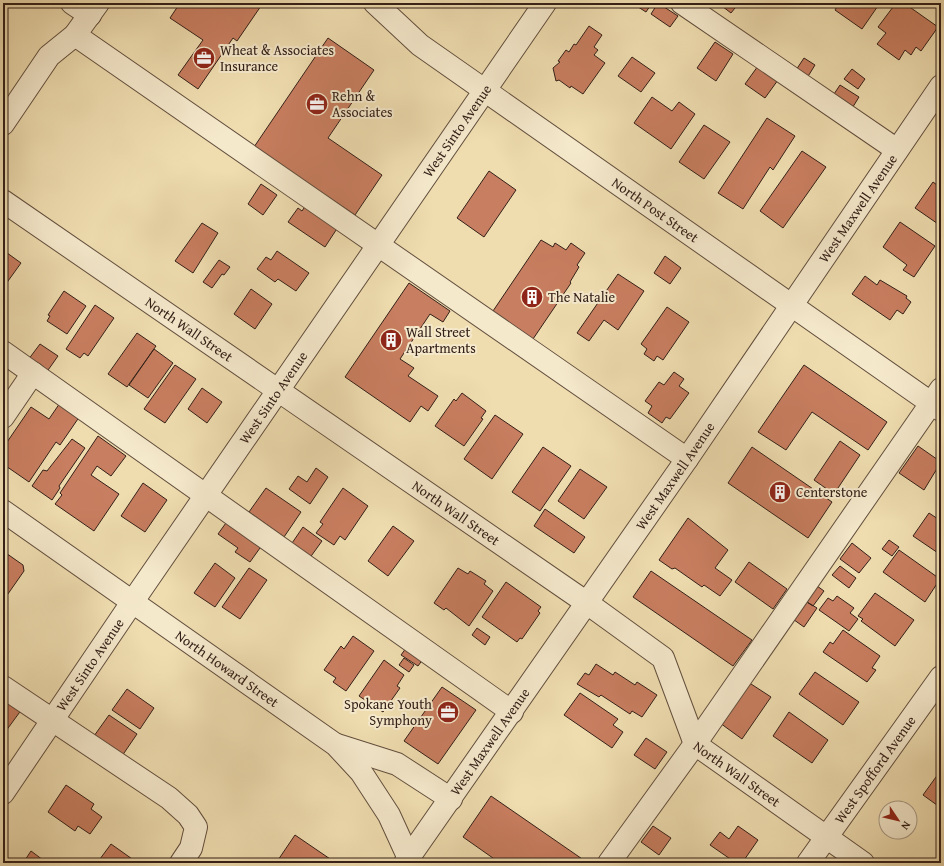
<svg xmlns="http://www.w3.org/2000/svg" width="944" height="866" viewBox="0 0 944 866" font-family="'Gentium Book Plus',serif">
  <style>
    .building { fill: #c87e60; stroke: #342018 }
    .lines { fill: none; stroke-linecap: round; stroke-linejoin: round }
    .minor-casing { stroke: #634f3e; stroke-width: 24 }
    .minor { stroke: #f5e9cc; stroke-width: 22 }
    .labels { text-anchor: middle; dominant-baseline: central; stroke-width: 4; stroke-linejoin: round; paint-order: stroke }
    .poi-label { font-size: 14px; fill: #342018; stroke: #f5e9cc; text-anchor: start }
    .street-label { font-size: 14px; fill: #342018; stroke: #f5e9cc }
  </style>
  <rect width="100%" height="100%" fill="#efddb0"/>
  <filter id="stains"><feTurbulence type="fractalNoise" baseFrequency=".005" numOctaves="4"/><feColorMatrix values="0 0 0 0 .2 0 0 0 0 .09 0 0 0 0 .02 0 0 0 .5 -.17"/></filter>
  <radialGradient id="worn" r=".72"><stop offset=".6" stop-color="#630" stop-opacity="0"/><stop offset="1" stop-color="#630" stop-opacity=".3"/></radialGradient>
  <path class="building" d="M180 3H263L237 41 233 38 198 89 178 75 203 40 170 18Z
    M632 3H652L646 12Z
    M658 3 678 16 670 27 651 14Z
    M702 3H713L709 8Z
    M718 3H739L731 13Z
    M839 3H880L862 29 835 10Z
    M896 3H904L938 27 921 51 916 47 911 55 905 50 899 60 877 44 886 33 878 27Z
    M589 26 602 35 594 47 598 50 594 55 605 63 583 94 571 86 570 88 559 80 556 81 553 68 560 62 558 61 566 50 569 52 574 44 576 45Z
    M328 38 374 70 328 138 382 175 355 215 254 147Z
    M715 42 733 54 716 81 697 68Z
    M632 57 655 73 641 92 618 76Z
    M804 58 815 65 807 78 796 70Z
    M758 66 778 80 765 98 745 84Z
    M852 69 865 79 858 89 844 79Z
    M840 85 859 97 851 110 832 97Z
    M652 97 672 111 679 102 695 114 671 149 634 123Z
    M767 118 795 136 773 170 770 167 743 209 718 193Z
    M704 125 730 142 704 179 679 162Z
    M802 151 826 167 783 228 760 211Z
    M489 171 516 190 484 237 457 218Z
    M933 182 941 188V226L915 208Z
    M261 184 277 195 263 215 248 204Z
    M308 202 340 224 325 247 288 222 298 208 302 211Z
    M900 222 935 246 914 277 903 270 907 265 883 247Z
    M202 223 218 233 193 273 175 261Z
    M541 240 553 247 555 243 566 250 571 243 585 253 577 265 579 267 570 282 571 283 533 339 493 311Z
    M3 250 21 263 3 288Z
    M277 251 309 273 296 291 278 279 275 282 257 269 266 257 271 260Z
    M665 256 681 268 670 284 654 273Z
    M219 260 230 267 224 275 222 274 212 288 203 282Z
    M618 274 644 291 618 330 604 320 589 341 577 333Z
    M865 276 877 285 880 280 907 296 906 298 911 302 903 314 897 310 890 320 852 294Z
    M409 283 450 311 443 322 430 314 400 359 414 368 408 376 438 396 428 411 421 406 410 422 345 377Z
    M251 289 272 304 255 329 234 314Z
    M64 291 86 306 67 334 47 321 50 316 48 315Z
    M95 305 114 318 88 356 84 353 80 358 66 349Z
    M667 307 689 322 663 360 657 356 654 361 644 354 647 349 641 344Z
    M941 319V328L937 325Z
    M137 333 156 346 127 387 108 374Z
    M40 344 58 356 46 373 28 360Z
    M154 349 173 363 148 398 129 385Z
    M175 365 196 379 165 423 144 409Z
    M804 365 887 422 868 450 812 412 786 450 758 432Z
    M674 372 684 379 679 386 689 393 670 419 666 417 662 423 648 413 652 406 645 401 659 382 664 385Z
    M202 388 222 402 207 423 188 409Z
    M462 393 486 411 481 418 483 419 464 446 435 426 454 399 456 401Z
    M62 400 82 413 60 445 56 442 29 482 3 464V448L31 407 49 419Z
    M495 415 523 434 492 479 464 459Z
    M98 436 126 456 111 476 97 466 91 475 119 494 94 531 55 504 62 495 60 493Z
    M72 439 85 448 59 486 60 488 52 500 32 486 43 470 47 471Z
    M840 441 860 455 834 494 814 480Z
    M918 446 941 462 924 490 899 473Z
    M543 447 571 466 540 511 512 492Z
    M752 447 832 502 808 538 728 483Z
    M316 468 328 477 310 504 289 489 298 476 307 482Z
    M580 469 607 487 584 519 558 501Z
    M143 483 167 500 145 532 121 516Z
    M266 488 301 512 284 537 249 512Z
    M343 488 368 506 345 540 340 536 334 545 316 533 323 524 320 522Z
    M545 509 585 537 574 553 534 526Z
    M929 513 941 521V555L913 536Z
    M231 516 265 541 250 562 235 552 238 548 218 534Z
    M688 518 728 550 715 568 732 580 720 596 704 585 702 587 675 568 672 569 659 560Z
    M393 526 414 541 388 576 368 561Z
    M303 527 322 541 309 559 290 546Z
    M889 540 899 547 892 556 882 549Z
    M852 543 871 558 859 573 840 559Z
    M899 550 940 579 925 602 883 572Z
    M3 551 23 565 24 571 3 601Z
    M749 562 787 589 773 609 735 582Z
    M215 563 235 578 215 607 194 593Z
    M840 566 856 578 849 588 832 575Z
    M249 568 267 580 240 619 222 607Z
    M458 568 468 574 470 571 486 581 484 584 493 591 469 626 446 608 444 610 434 603Z
    M651 571 752 640 733 666 633 597Z
    M506 582 541 607 538 611 540 613 522 639 520 638 517 642 482 617Z
    M813 583 824 591 813 606 802 599Z
    M875 593 914 620 895 646 861 621 863 619 858 616Z
    M837 596 854 608 850 613 858 619 849 631 819 610 828 598 833 601Z
    M802 599 817 608 804 627 790 617Z
    M477 628 490 637 485 645 472 635Z
    M843 630 880 656 872 668 876 670 867 682 823 652 830 642 833 644Z
    M353 636 374 651 346 691 333 682 336 678 324 670 341 646 344 649Z
    M409 644 426 655 418 666 401 655Z
    M404 658 414 665 409 672 399 665Z
    M384 660 404 675 397 686 400 688 383 712 359 696Z
    M596 664 613 675 615 672 635 685 637 682 657 695 642 717 632 711 630 714 601 695 599 697 577 684 585 673 589 675Z
    M815 672 859 702 843 725 799 694Z
    M748 682 771 697 742 739 720 723Z
    M442 687 476 710 438 764 404 741Z
    M127 689 154 708 140 729 112 710Z
    M580 693 618 719 613 725 623 732 612 748 564 715Z
    M3 696 22 709 3 735Z
    M789 712 828 740 812 763 773 736Z
    M109 715 137 734 122 756 94 736Z
    M646 738 667 752 655 769 634 755Z
    M941 770V808L923 795Z
    M66 785 94 804 91 809 102 817 90 834 78 826 75 831 48 812Z
    M491 796 588 863H500L463 837Z
    M653 826 671 838 659 855 641 842Z
    M738 826 758 840 742 863H736L710 845 720 832 729 839Z
    M295 835 336 863H276Z
    M111 844 135 861 134 863H97Z
    M31 851 47 863H23Z"/>
  <g class="lines">
    <g class="minor-casing">
      <g id="minor">
        <path d="M72 3 90 15"/>
        <path id="s1" d="M375 3 420 45 941 410"/>
        <path d="M682 3 897 150"/>
        <path d="M75 35 687 459"/>
        <path d="M3 124 49 56 75 35 98 3"/>
        <path id="s2" d="M3 201 587 603 663 658 695 744 863 863"/>
        <path d="M3 352 512 712"/>
        <path d="M3 417 33 373"/>
        <path id="s3" d="M3 511 336 745 361 772 389 815 411 863"/>
        <path d="M3 687 169 798 188 815 196 827 191 848 181 863"/>
        <path d="M337 745 397 764 451 799"/>
        <path id="s4" d="M3 793 133 601 545 3"/>
        <path id="s5" d="M405 863 687 459 941 86"/>
        <path d="M609 863 695 744 941 389"/>
        <path id="s6" d="M808 863 941 677"/>
      </g>
    </g>
    <use href="#minor" class="minor"/>
  </g>
  <defs>
    <g id="office-disc" transform="scale(1.15)"><circle r="9.5" fill="#8f2418" stroke="#f5e9cc"/><path d="M-6-3h4V-5.5h4V-3h4V5H-6ZM-1-4.5V-3h2v-1.5ZM-6 0V1H6V0Z" fill="#fff"/></g>
    <g id="building-disc" transform="scale(1.15)"><circle r="9.5" fill="#8f2418" stroke="#f5e9cc"/><path d="M-4-6H4V6H1V3H-1V6H-4ZM-2.5-4.3h1.7v1.8h-1.7ZM.8-4.3h1.7v1.8H.8ZM-2.5-1h1.7V.8h-1.7ZM.8-1h1.7V.8H.8Z" fill="#fff"/></g>
  </defs>
  <g fill-rule="evenodd">
    <use href="#office-disc" x="204" y="58"/>
    <use href="#office-disc" x="317" y="104"/>
    <use href="#building-disc" x="532" y="297"/>
    <use href="#building-disc" x="391" y="340"/>
    <use href="#building-disc" x="780" y="492"/>
    <use href="#office-disc" x="448" y="712"/>
  </g>
  <g class="labels">
    <g class="poi-label">
      <text x="220" y="50">Wheat &amp; Associates<tspan x="220" dy="16">Insurance</tspan></text>
      <text x="332" y="96">Rehn &amp;<tspan x="332" dy="16">Associates</tspan></text>
      <text x="548" y="297">The Natalie</text>
      <text x="406" y="332">Wall Street<tspan x="406" dy="16">Apartments</tspan></text>
      <text x="796" y="492">Centerstone</text>
      <text x="432" y="704" text-anchor="end">Spokane Youth<tspan x="432" dy="16">Symphony</tspan></text>
    </g>
    <g class="street-label">
      <text stroke="none"><textPath href="#s4" startOffset="803">West Sinto Avenue</textPath></text>
      <text stroke="none"><textPath href="#s5" startOffset="796">West Maxwell Avenue</textPath></text>
      <text stroke="none"><textPath href="#s1" startOffset="349">North Post Street</textPath></text>
      <text stroke="none"><textPath href="#s2" startOffset="226">North Wall Street</textPath></text>
      <text stroke="none"><textPath href="#s4" startOffset="479">West Sinto Avenue</textPath></text>
      <text stroke="none"><textPath href="#s5" startOffset="472">West Maxwell Avenue</textPath></text>
      <text stroke="none"><textPath href="#s2" startOffset="550">North Wall Street</textPath></text>
      <text stroke="none"><textPath href="#s4" startOffset="155">West Sinto Avenue</textPath></text>
      <text stroke="none"><textPath href="#s3" startOffset="274">North Howard Street</textPath></text>
      <text stroke="none"><textPath href="#s5" startOffset="148">West Maxwell Avenue</textPath></text>
      <text stroke="none"><textPath href="#s6" startOffset="115">West Spofford Avenue</textPath></text>
      <text stroke="none"><textPath href="#s2" startOffset="946">North Wall Street</textPath></text>
    </g>
  </g>
  <rect width="944" height="866" fill="none" stroke="#efddb0" stroke-width="16"/>
  <rect x="4" y="4" width="936" height="858" fill="none" stroke="#342018" stroke-width="2"/>
  <rect x="8" y="8" width="928" height="850" fill="none" stroke="#342018"/>
  <g transform="translate(898 820) rotate(125)"><circle r="19" fill="#f5e9cc" stroke="#a89984"/>
  <path d="M0-3L7 15L0 10L-7 15Z" fill="#8f2418"/>
  <text y="-6" font-size="11" font-weight="bold" text-anchor="middle" fill="#342018">N</text>
  </g>
  <rect width="100%" height="100%" filter="url(#stains)"/>
  <rect width="100%" height="100%" fill="url(#worn)"/>
</svg>
